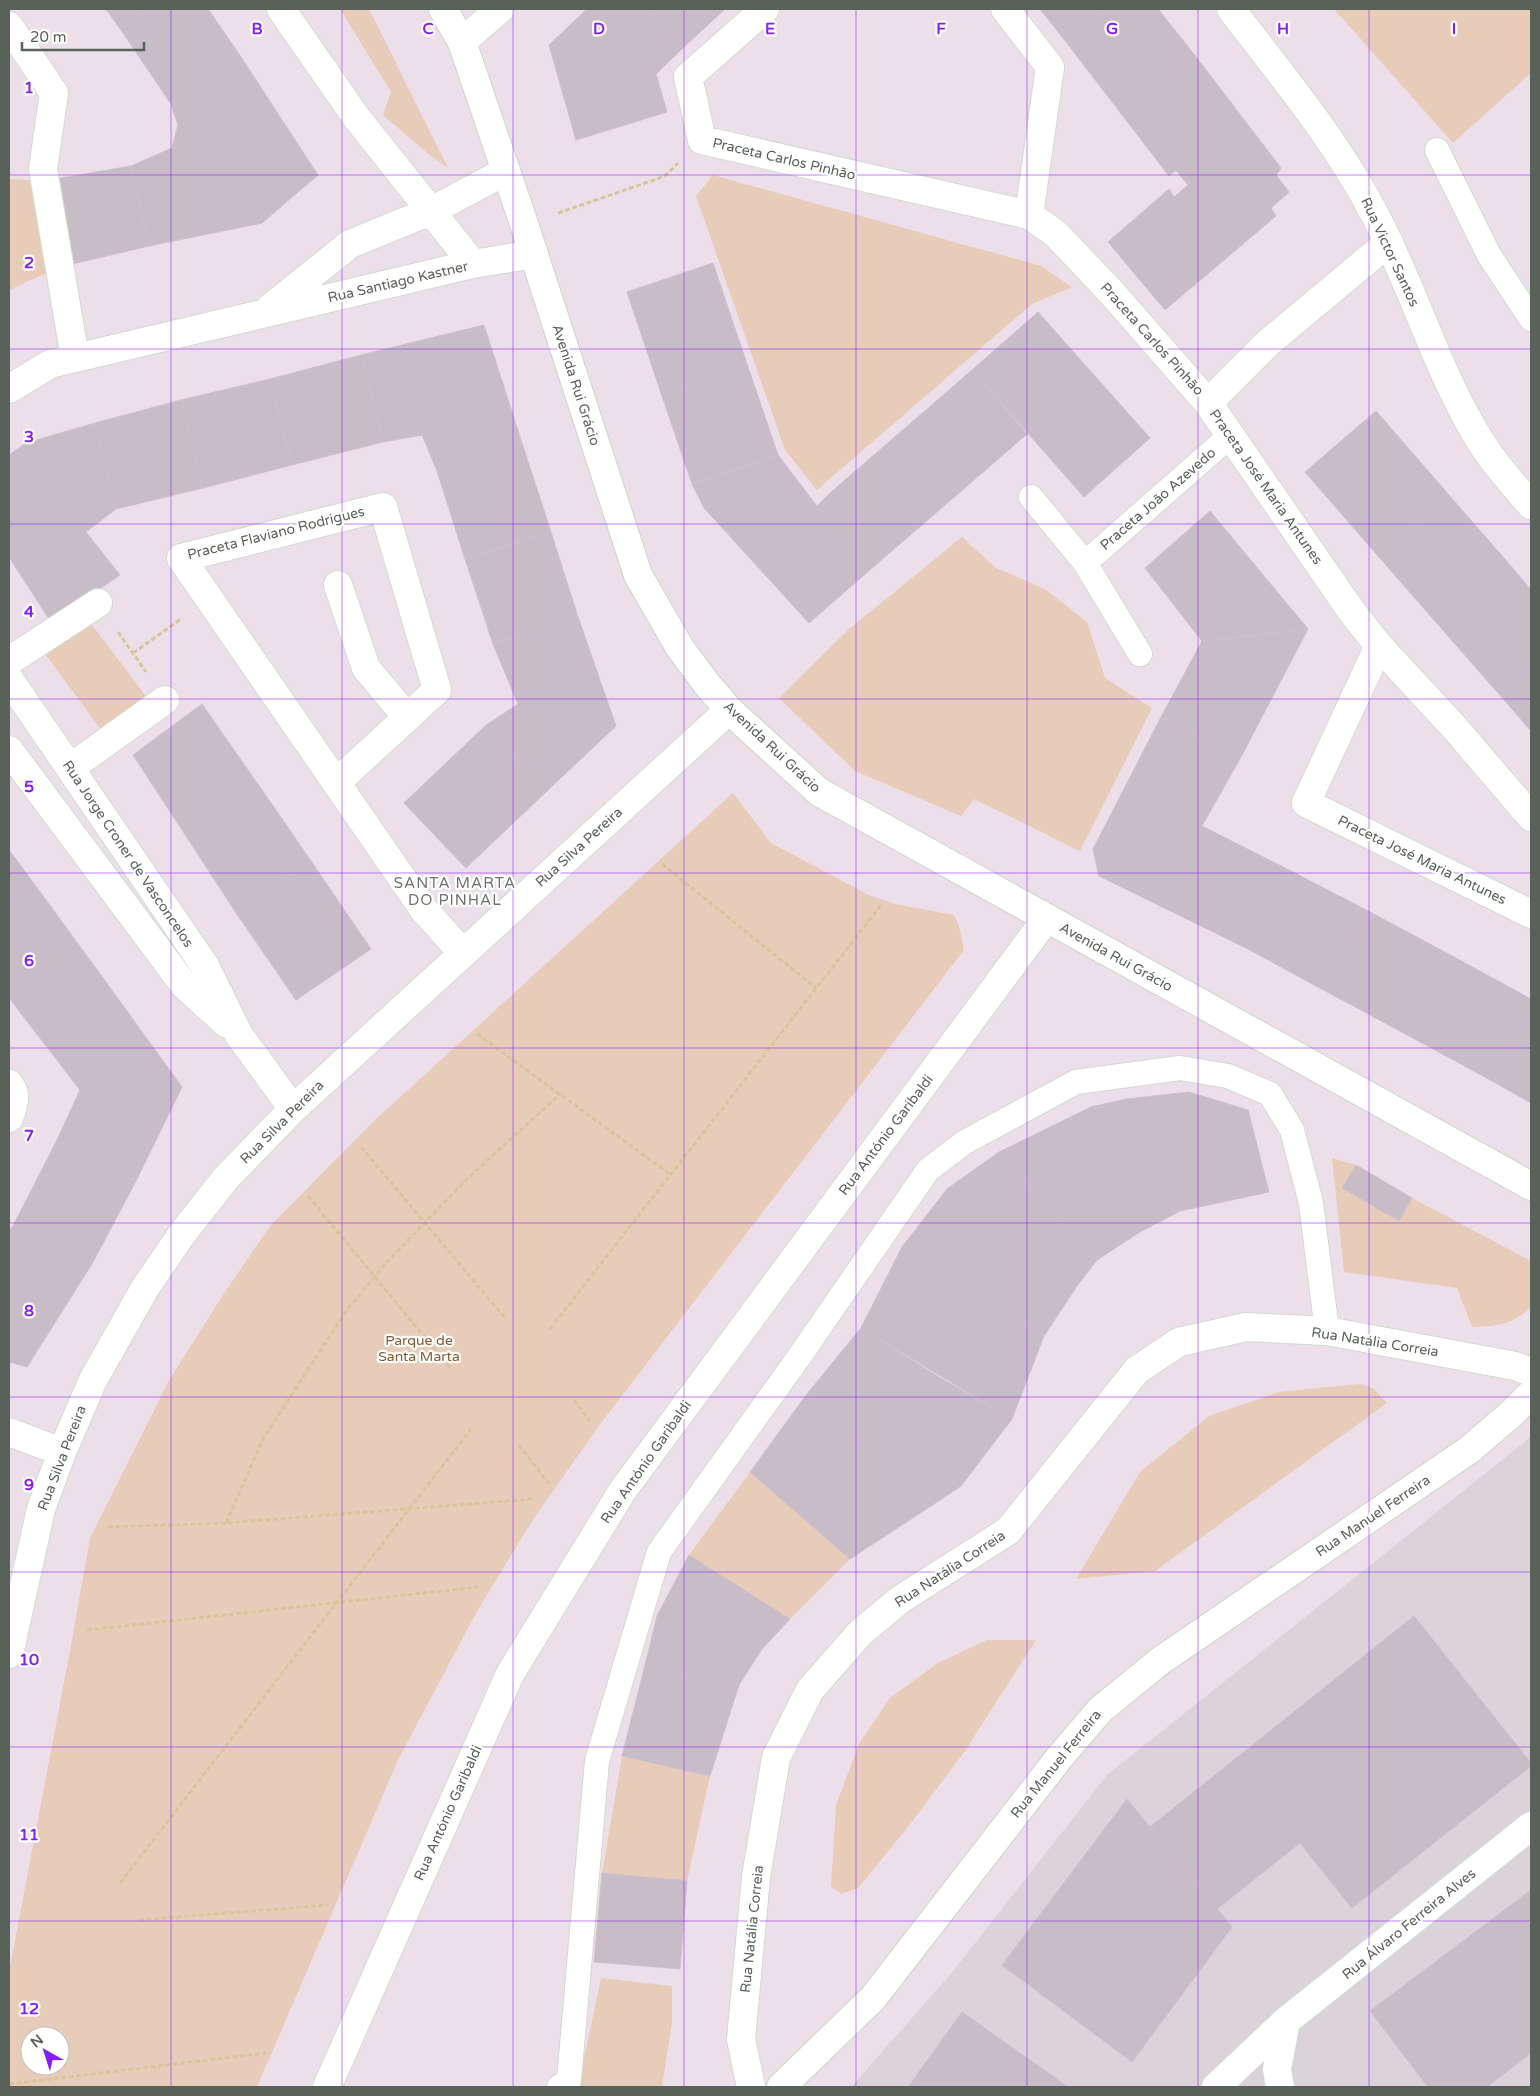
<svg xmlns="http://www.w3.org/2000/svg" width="1540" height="2096" viewBox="0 0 1540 2096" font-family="'Varela Round',sans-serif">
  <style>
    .industrial { fill: #dbd2da }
    .green { fill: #e7ccb9; fill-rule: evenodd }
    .building { fill: #c8bcc6; stroke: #d2bdd0 }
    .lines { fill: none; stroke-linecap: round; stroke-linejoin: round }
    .lane-casing { stroke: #d2dad3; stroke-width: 26 }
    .street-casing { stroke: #d2dad3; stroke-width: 30 }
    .secondary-casing { stroke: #cad5cb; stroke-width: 30 }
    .path { stroke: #d9c59c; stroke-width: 3; stroke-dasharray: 5 2.5; stroke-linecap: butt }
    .lane { stroke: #fff; stroke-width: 24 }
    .street { stroke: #fff; stroke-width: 28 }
    .secondary { stroke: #fff; stroke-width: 28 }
    .grid { fill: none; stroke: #851ef4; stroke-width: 1; stroke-opacity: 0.55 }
    .labels { text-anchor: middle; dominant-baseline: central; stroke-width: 4.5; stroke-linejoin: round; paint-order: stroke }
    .street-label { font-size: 14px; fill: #596258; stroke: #fff }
    .park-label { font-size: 14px; fill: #895830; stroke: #fff }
    .neighbourhood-label { font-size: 15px; letter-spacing: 1px; fill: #6a7469; stroke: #fff }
    .grid-label { font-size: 16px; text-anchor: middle; font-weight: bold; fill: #851ef4; stroke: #fff; stroke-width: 4.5; stroke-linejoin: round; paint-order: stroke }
  </style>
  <rect width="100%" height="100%" fill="#eddfea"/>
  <path class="industrial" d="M1531 1437V2087H851L950 1975 1107 1775Z"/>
  <path class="green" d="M340 9H369L448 168 426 152 383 115 391 92Z
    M1334 9H1531V73L1453 143Z
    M713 175 1041 266 1072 287 1032 304 817 490 785 450 696 196Z
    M9 179 44 181 60 267 9 290Z
    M962 537 996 568 1045 589 1087 622 1105 678 1152 708 1080 851 974 799 961 816 855 771 779 698 848 630Z
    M89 621 149 700 104 734 43 651Z
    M733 793 771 843 869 895 895 904 954 915 959 926 964 950 601 1423 534 1518 476 1613 398 1760 257 2087H9V1972L72 1640 90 1538 170 1379 221 1298 270 1226 374 1121ZM30 2036H60V2066H30Z
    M1332 1158 1356 1165 1342 1188 1399 1220 1412 1198 1531 1261V1307C1512 1325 1497 1326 1472 1327L1457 1288 1344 1272Z
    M1359 1384 1373 1388 1387 1403 1155 1571 1076 1579 1140 1472 1209 1416 1279 1392Z
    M750 1472 850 1559 790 1619 689 1555Z
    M987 1640H1036L965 1751 908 1827 858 1888 841 1894 831 1886 836 1805 859 1744 890 1698 938 1663Z
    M622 1756 710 1776 687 1881 602 1873Z
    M601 1978 672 1986V2023L662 2087H578Z"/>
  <path class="building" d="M106 9H153L121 30Z
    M153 9H208L241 57 171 104 121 30Z
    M587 9H650L685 46 656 74 667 112 576 140 549 45Z
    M650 9H725L685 46Z
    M1040 9H1109L1066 42Z
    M1109 9H1158L1197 58 1123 116 1066 42Z
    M241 57 318 175 262 223 149 246 131 166 172 148 178 125 171 104Z
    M1197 58 1281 168 1276 175 1289 192 1271 208 1276 216 1165 310 1108 242 1169 189 1174 197 1188 185 1176 170 1169 176 1123 116Z
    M131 166 149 246 60 267 44 181Z
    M713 263 748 367 662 396 627 292Z
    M1038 312 1150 438 1084 497 972 370Z
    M484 325 522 443 437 471 422 435 383 442 361 355Z
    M361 355 383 442 292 465 270 379Z
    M748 367 778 455 692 484 662 396Z
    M972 370 1027 434 959 493 904 429Z
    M270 379 292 465 203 488 181 400Z
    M181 400 203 488 116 509 95 423Z
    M1376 411 1449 495 1378 556 1305 472Z
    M95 423 116 509 86 532 120 575 51 622 9 557V455L26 443Z
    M904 429 959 493 886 556 830 493Z
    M522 443 551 532 465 559 437 471Z
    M778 455 817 506 830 493 886 556 809 623 704 508 692 484Z
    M1449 495 1511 566 1441 628 1378 556Z
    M1210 511 1308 629 1202 641 1145 568Z
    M551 532 578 617 493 644 465 559Z
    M1511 566 1531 590V667L1499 694 1441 628Z
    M578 617 616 726 547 791 485 726 518 704 493 644Z
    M1308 629 1241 757 1161 717 1202 641Z
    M1531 667V731L1499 694Z
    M202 704 262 790 188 839 133 755Z
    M1161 717 1241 757 1202 826 1291 871 1248 949 1099 876 1093 849Z
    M485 726 547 791 466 868 404 803Z
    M262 790 311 861 236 913 188 839Z
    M9 850 35 885 9 904Z
    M311 861 371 949 296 1000 236 913Z
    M1291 871 1372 913 1329 993 1248 949Z
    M35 885 90 960 19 1011 9 997V904Z
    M1372 913 1454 957 1411 1037 1329 993Z
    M1454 957 1531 999V1013L1494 1082 1411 1037Z
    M90 960 182 1087 136 1181 57 1140 80 1090 19 1011Z
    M1531 1013V1103L1494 1082Z
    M1189 1092 1248 1110 1269 1192 1180 1211 1126 1099Z
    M1126 1099 1180 1211 1140 1232 1097 1260 999 1152 1091 1107Z
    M57 1140 136 1181 92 1264 14 1224Z
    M999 1152 1097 1260 1077 1286 1044 1336 902 1247 947 1189Z
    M1356 1165 1412 1198 1399 1221 1342 1188Z
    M14 1224 92 1264 27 1367 9 1362V1232Z
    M902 1247 1044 1336 1012 1419 861 1328Z
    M861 1328 939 1377 1012 1419 961 1486 928 1508 807 1394Z
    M807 1394 928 1508 850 1559 750 1472Z
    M689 1555 790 1619 762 1649 739 1685 645 1665 657 1616Z
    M1414 1616 1531 1763V1766L1352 1908 1300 1843 1217 1909 1150 1827Z
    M645 1665 739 1685 710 1776 622 1756Z
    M1127 1799 1232 1927 1132 2062 1002 1965Z
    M602 1873 687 1881 680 1969 594 1962Z
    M1531 1890V2053L1487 2087H1428L1370 2011Z
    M962 2012 1068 2087H908Z"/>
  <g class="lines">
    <g class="lane-casing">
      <path id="lane" d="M1437 150 1489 255 1531 319
        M1031 497 1085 563 1231 435
        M1085 563 1140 654
        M559 2087 569 2080 597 1761 659 1552 799 1357 928 1170 965 1142 1076 1082 1180 1068 1228 1076 1270 1094 1292 1130 1311 1203 1327 1331"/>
    </g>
    <g class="street-casing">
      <path id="street" d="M281 9 356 117 473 264
        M765 9 688 77 702 140 1029 215 1055 233 1112 293 1208 403
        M1005 9 1050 67 1029 215
        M1231 9C1282 76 1337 141 1376 217 1413 287 1435 365 1476 434 1491 460 1512 483 1531 505
        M9 26 54 93 43 169 75 358
        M462 42 500 9
        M1389 242 1269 342 1208 403 1352 612 1379 646 1454 727 1531 817
        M270 308 350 244 431 211 506 171
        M9 389 50 364 473 264 534 254
        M338 585 366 668 407 717
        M1379 646 1306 803 1531 914
        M9 661 98 603
        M9 679 205 966 239 1035 293 1109
        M9 750 184 985 227 1024
        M70 768 165 700
        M337 782 437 690 383 507 181 558 424 910 463 953
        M9 1084C18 1095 13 1106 9 1118
        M9 1432 62 1452
        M9 1654 41 1509 62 1452 93 1380 145 1288 182 1234 226 1178 293 1109 729 710
        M327 2087 510 1674 623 1490 1046 919
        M751 2087 741 2039 756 1877 776 1758 810 1690 860 1633 901 1599 1008 1531 1137 1370 1179 1342 1246 1327 1327 1331 1515 1366 1531 1372
        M1216 2087 1286 2021 1531 1826
        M1280 2087 1277 2069 1286 2021"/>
    </g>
    <g class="secondary-casing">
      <path id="secondary" d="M443 9 462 42 524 224 638 575 680 648 706 683 729 710 819 792 1531 1186
        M781 2087 873 1998 1059 1758 1100 1710 1160 1661 1469 1450 1511 1414 1531 1394"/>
    </g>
    <path class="path" d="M558 213 657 179 666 175 678 163
      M118 632 146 672
      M133 653 181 619
      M662 864 816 988
      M477 1034 671 1175
      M361 1147 505 1318
      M308 1196 451 1369
      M550 1329 882 904
      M574 1400 590 1421
      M519 1445 549 1484
      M226 1523 264 1437 347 1310 385 1264 467 1179 560 1094
      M108 1527 226 1523 533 1499
      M87 1630 478 1587
      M120 1883 471 1429
      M139 1920 328 1905
      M9 2084 266 2053"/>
    <use href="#lane" class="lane"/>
    <use href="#street" class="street"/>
    <use href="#secondary" class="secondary"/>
  </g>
  <path class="grid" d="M171 9V2087M342 9V2087M513 9V2087M684 9V2087M856 9V2087M1027 9V2087M1198 9V2087M1369 9V2087M9 175H1531M9 349H1531M9 524H1531M9 699H1531M9 873H1531M9 1048H1531M9 1223H1531M9 1397H1531M9 1572H1531M9 1747H1531M9 1921H1531"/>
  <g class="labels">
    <g class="street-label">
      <text transform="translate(784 159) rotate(13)">Praceta Carlos Pinhão</text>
      <text transform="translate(1390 252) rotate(65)">Rua Victor Santos</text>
      <text transform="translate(398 282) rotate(-13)">Rua Santiago Kastner</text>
      <text transform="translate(1152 339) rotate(48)">Praceta Carlos Pinhão</text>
      <text transform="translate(576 385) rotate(72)">Avenida Rui Grácio</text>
      <text transform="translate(1266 487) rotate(55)">Praceta José Maria Antunes</text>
      <text transform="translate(1158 499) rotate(-41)">Praceta João Azevedo</text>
      <text transform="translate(276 533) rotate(-14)">Praceta Flaviano Rodrigues</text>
      <text transform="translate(772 747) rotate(43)">Avenida Rui Grácio</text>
      <text transform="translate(579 847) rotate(-42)">Rua Silva Pereira</text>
      <text transform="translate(128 854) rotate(56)">Rua Jorge Croner de Vasconcelos</text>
      <text transform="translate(1422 860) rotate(26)">Praceta José Maria Antunes</text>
      <text transform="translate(1116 957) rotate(29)">Avenida Rui Grácio</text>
      <text transform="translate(282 1122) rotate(-45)">Rua Silva Pereira</text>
      <text transform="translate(886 1135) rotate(-53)">Rua António Garibaldi</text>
      <text transform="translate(1375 1342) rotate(9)">Rua Natália Correia</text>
      <text transform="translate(62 1458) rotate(-69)">Rua Silva Pereira</text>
      <text transform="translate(646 1462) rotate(-55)">Rua António Garibaldi</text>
      <text transform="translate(1373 1516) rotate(-34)">Rua Manuel Ferreira</text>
      <text transform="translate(950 1569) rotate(-33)">Rua Natália Correia</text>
      <text transform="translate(1056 1764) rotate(-51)">Rua Manuel Ferreira</text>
      <text transform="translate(448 1813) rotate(-66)">Rua António Garibaldi</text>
      <text transform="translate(1409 1924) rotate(-39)">Rua Álvaro Ferreira Alves</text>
      <text transform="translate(752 1929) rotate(-84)">Rua Natália Correia</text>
    </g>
    <g class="park-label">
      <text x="419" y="1340">Parque de<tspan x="419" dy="16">Santa Marta</tspan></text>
    </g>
    <g class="neighbourhood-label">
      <text x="455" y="883">SANTA MARTA<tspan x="455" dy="17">DO PINHAL</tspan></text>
    </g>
  </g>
  <g class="grid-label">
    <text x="257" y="34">B</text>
    <text x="428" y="34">C</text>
    <text x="599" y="34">D</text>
    <text x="770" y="34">E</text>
    <text x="941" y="34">F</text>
    <text x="1112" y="34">G</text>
    <text x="1283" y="34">H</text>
    <text x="1454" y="34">I</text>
    <text x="29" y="93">1</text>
    <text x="29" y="268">2</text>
    <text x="29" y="442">3</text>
    <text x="29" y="617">4</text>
    <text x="29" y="792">5</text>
    <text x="29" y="966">6</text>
    <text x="29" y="1141">7</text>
    <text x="29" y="1316">8</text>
    <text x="29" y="1490">9</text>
    <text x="29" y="1665">10</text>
    <text x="29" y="1840">11</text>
    <text x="29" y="2014">12</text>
  </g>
  <rect width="1540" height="2096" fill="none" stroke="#596258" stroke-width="20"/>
  <g transform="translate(45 2051) rotate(321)"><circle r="24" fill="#ffffff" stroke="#bdc0bc"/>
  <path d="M0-4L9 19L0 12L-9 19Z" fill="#851ef4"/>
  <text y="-8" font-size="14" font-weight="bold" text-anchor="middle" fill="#596258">N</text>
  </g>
  <path d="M22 42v8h122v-8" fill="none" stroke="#596258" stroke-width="2.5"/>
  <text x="30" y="42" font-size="15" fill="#596258" stroke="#ffffff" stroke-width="4" paint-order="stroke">20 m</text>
</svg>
